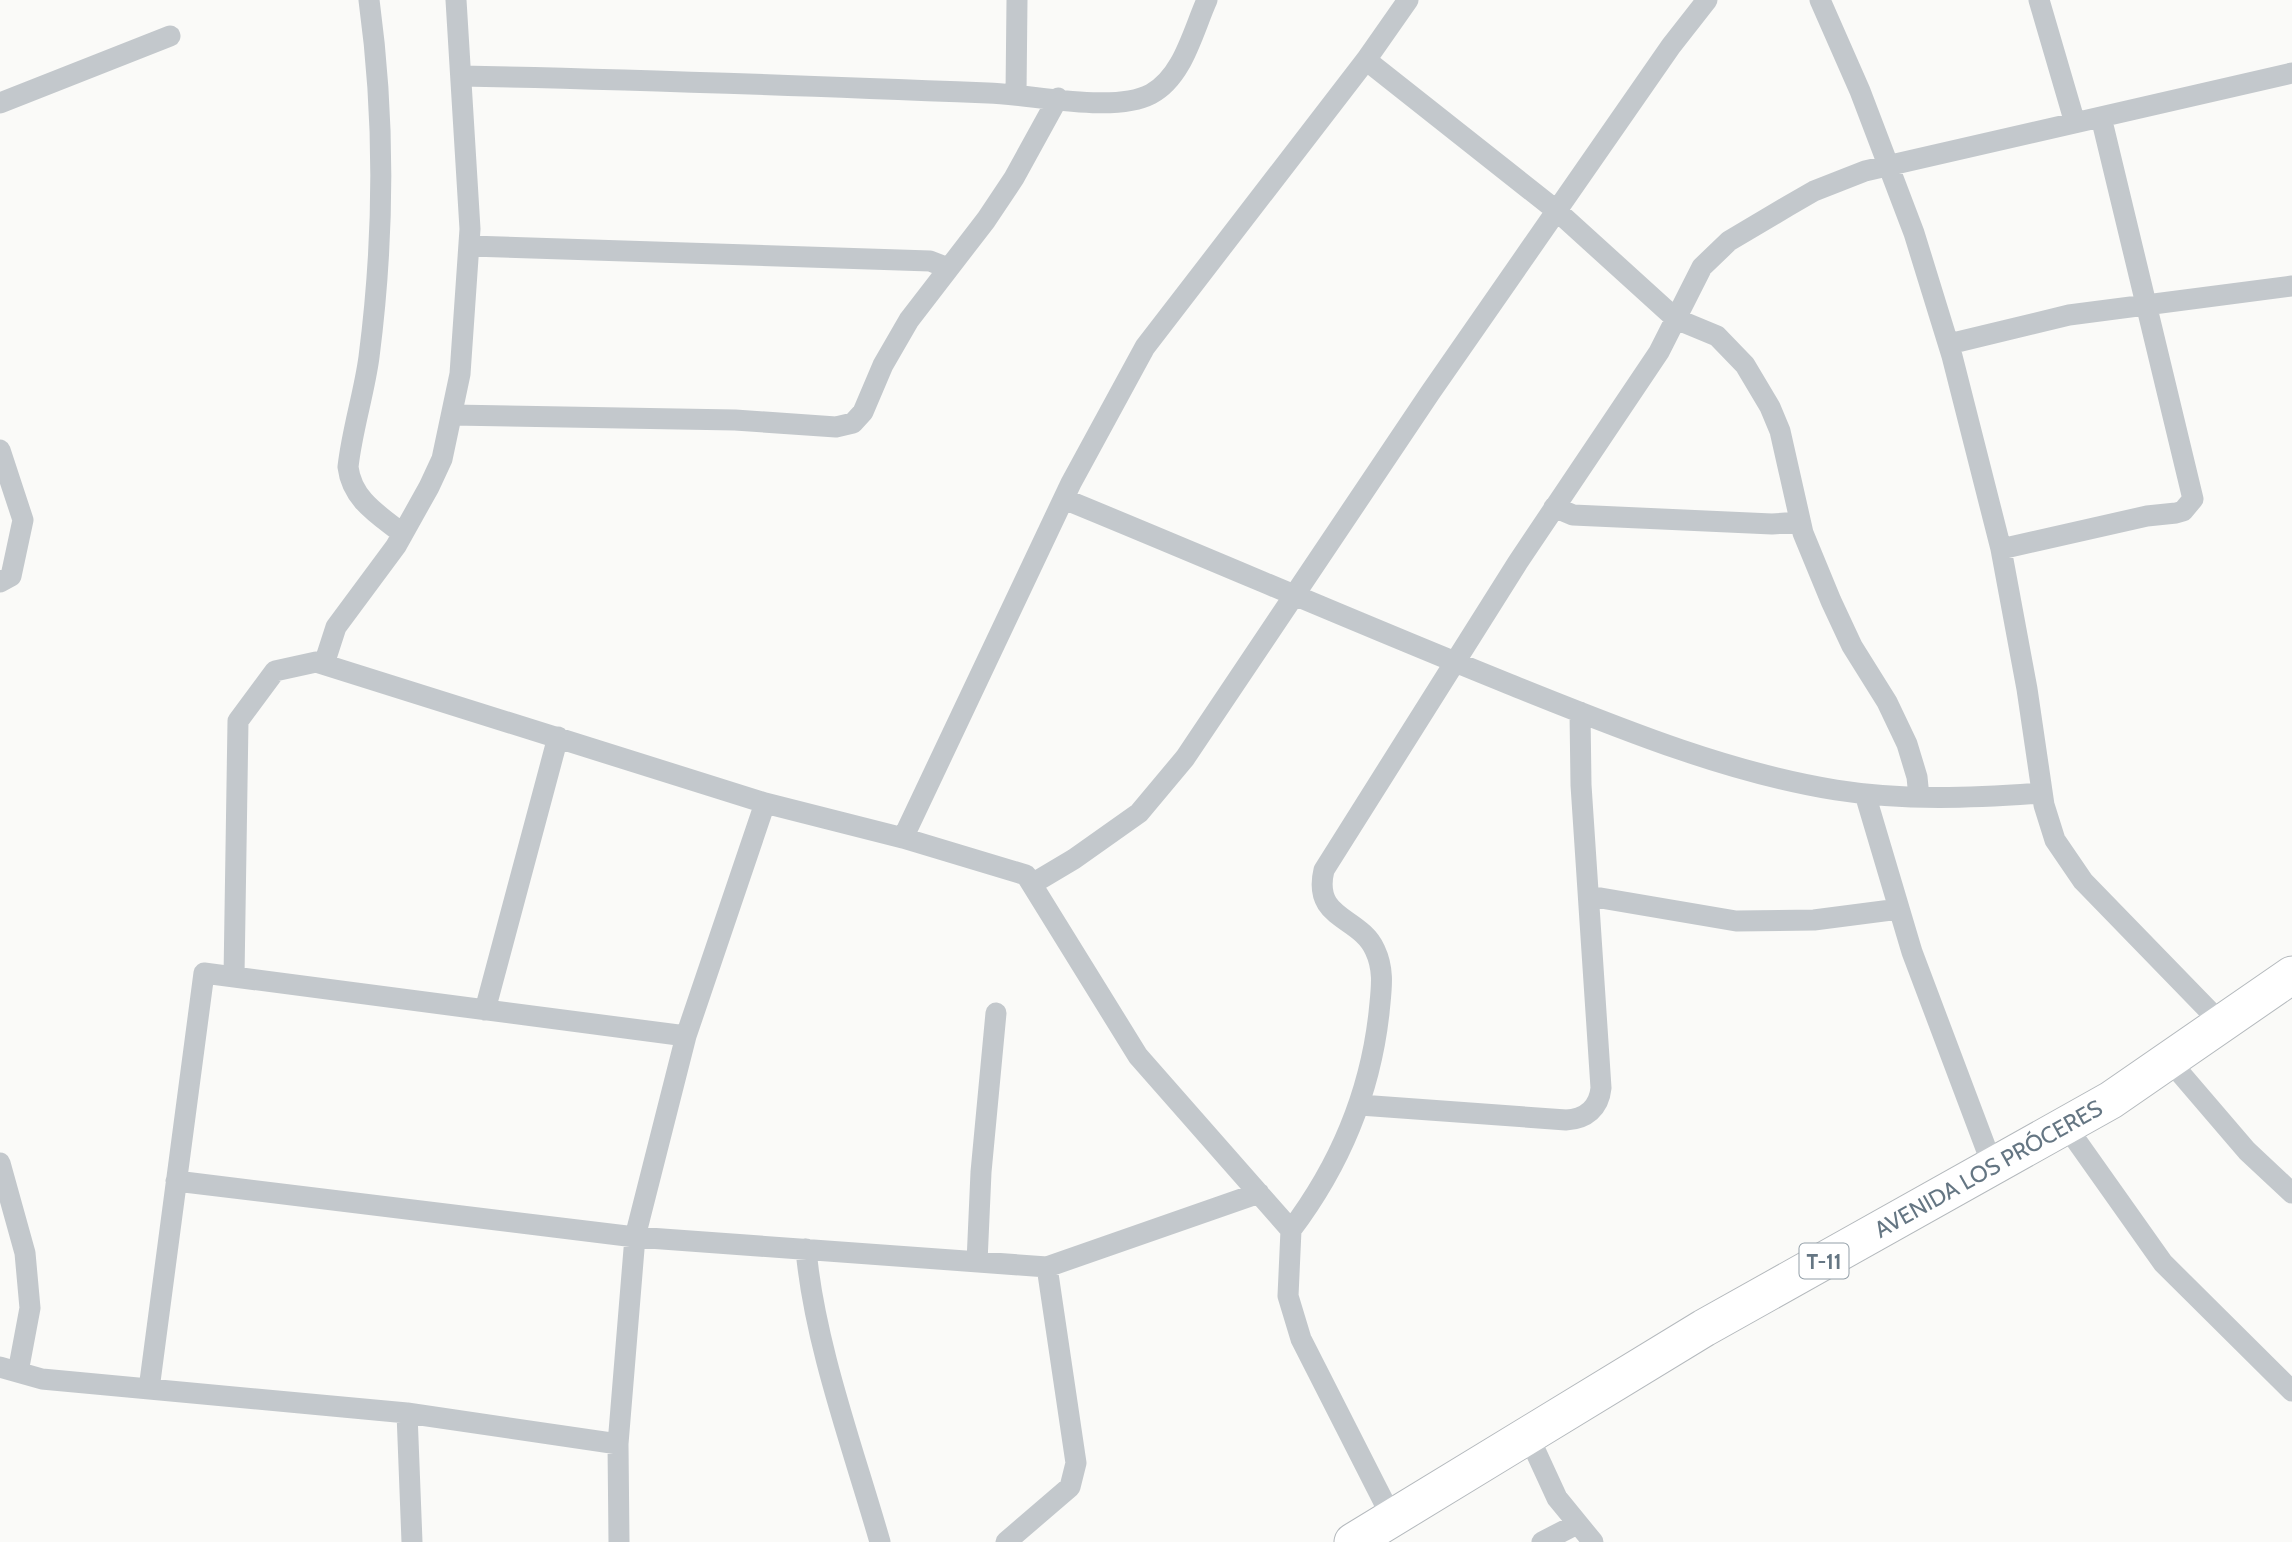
<svg xmlns="http://www.w3.org/2000/svg" width="2292" height="1542" viewBox="0 0 2292 1542" font-family="Cabin,sans-serif">
  <style>
    .lines { fill: none; stroke-linecap: round; stroke-linejoin: round }
    .trunk-casing { stroke: #b4b9bd; stroke-width: 39 }
    .minor { stroke: #c3c8cc; stroke-width: 21 }
    .trunk { stroke: #fff; stroke-width: 37 }
    .labels { text-anchor: middle; dominant-baseline: central; stroke-width: 7; stroke-linejoin: round; paint-order: stroke }
    .shield { fill: #fff; stroke: #939fa8; stroke-width: 2 }
    .shield-label { font-size: 21px; font-weight: bold; fill: #657683 }
    .street-label { font-size: 23px; fill: #657683; stroke: #fff }
  </style>
  <rect width="100%" height="100%" fill="#fafaf8"/>
  <g class="lines">
    <g class="trunk-casing">
      <g id="trunk">
        <path id="s1" d="M1353 1542 1704 1328 2111 1100 2292 975"/>
      </g>
    </g>
    <path class="minor" d="M369 0C385 117 384 240 369 357 364 394 352 430 348 467 352 500 379 515 403 534
      M1820 0 1860 91 1914 233 1952 356 2001 549 2027 689 2044 805 2055 840 2083 881 2222 1024
      M2039 0 2075 123
      M1366 60 1557 211 1676 319 1717 336 1745 365 1770 407 1780 431 1803 533 1831 601 1852 646 1887 702 1907 744 1917 777 1919 797
      M462 76C637 79 813 86 988 93 1032 94 1113 114 1151 94 1183 77 1193 31 1207 0
      M1016 94 1017 0
      M0 103 170 36
      M470 246 930 261 948 268
      M1949 344 2069 315 2292 286
      M452 415 735 420 836 427 853 423 863 412 883 365 909 320 986 220 1014 178 1058 98
      M0 450 23 520 11 576 0 582
      M1064 499C1213 560 1360 624 1509 684 1614 726 1724 772 1836 790 1904 801 1974 798 2042 793
      M1554 507 1573 515 1772 524 1800 522
      M2001 549 2147 516 2176 513 2183 511 2193 499 2101 117
      M324 664 336 627 396 546 429 487 442 459 460 374 470 229 456 0
      M1865 794 1912 952 1993 1167
      M903 838 1026 875 1138 1056 1291 1230 1288 1296 1301 1339 1392 1518
      M1032 884 1074 859 1139 813 1185 758 1430 393 1671 46 1707 0
      M1589 896 1736 921 1814 920 1899 909
      M234 977 238 721 275 671 316 662 765 803
      M485 1010 558 737
      M2169 1060 2247 1151 2292 1193
      M1360 1105 1566 1120C1586 1119 1599 1108 1601 1088L1581 785 1580 712
      M2066 1126 2163 1263 2292 1391
      M0 1163 25 1253 30 1308 18 1372
      M176 1181 635 1237 1047 1267 1259 1193
      M1291 1230C1340 1165 1370 1094 1379 1013 1381 991 1385 971 1375 950 1360 916 1312 920 1324 870L1518 562 1659 352 1702 267 1729 241 1788 206 1814 191 1865 171 2292 73
      M806 1249C814 1343 854 1451 880 1542
      M977 1262 981 1172 996 1013
      M0 1367 42 1379 407 1413 618 1444
      M149 1389 204 973 686 1036
      M407 1413 412 1542
      M1528 1435 1557 1498 1593 1542
      M619 1542 618 1444 635 1237 686 1036 765 803 903 838 1071 483 1145 347 1366 60 1408 0
      M1006 1542 1070 1487 1076 1463 1047 1267
      M1542 1542 1577 1524"/>
    <use href="#trunk" class="trunk"/>
  </g>
  <g class="labels">
    <rect class="shield" x="1799.5" y="1243.5" width="49" height="35" rx="5"/>
    <g class="shield-label">
      <text x="1824" y="1261">T-11</text>
    </g>
    <g class="street-label">
      <text stroke="none"><textPath href="#s1" startOffset="737">AVENIDA LOS PRÓCERES</textPath></text>
    </g>
  </g>
</svg>
